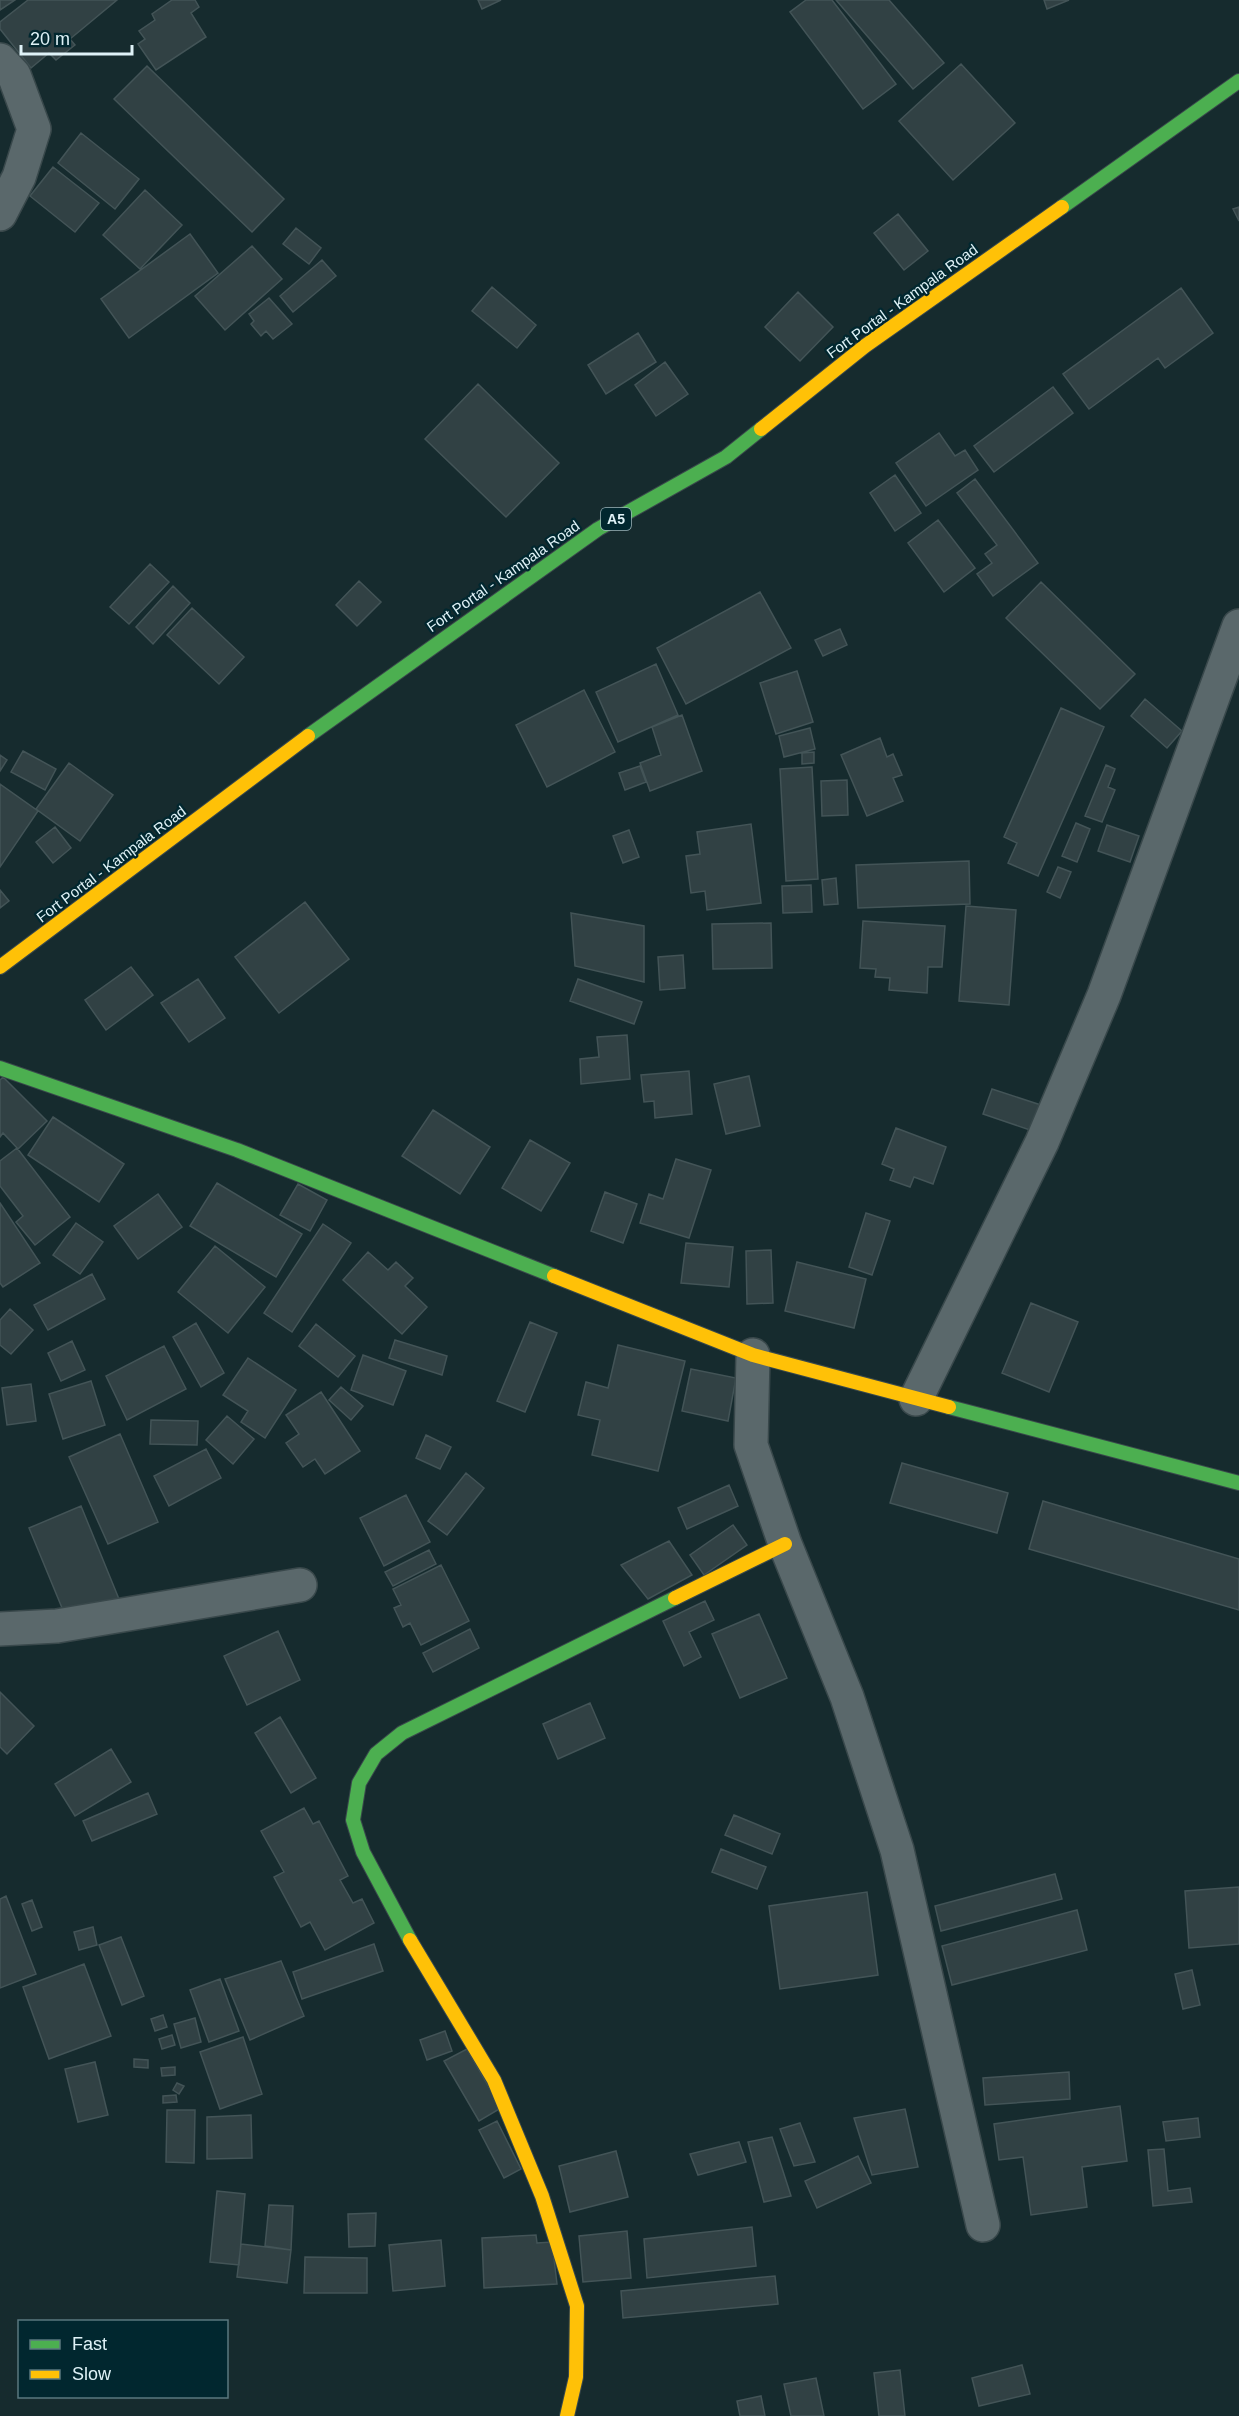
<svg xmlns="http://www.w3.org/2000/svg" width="1239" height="2416" viewBox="0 0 1239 2416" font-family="Arial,sans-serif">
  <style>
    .building { fill: #314144; stroke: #435457; stroke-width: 1.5 }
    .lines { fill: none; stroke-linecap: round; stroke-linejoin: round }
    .street-casing { stroke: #39484b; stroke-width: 36 }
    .fast-casing { stroke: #39484b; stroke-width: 16 }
    .slow-casing { stroke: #39484b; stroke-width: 16 }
    .street { stroke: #5a686b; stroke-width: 33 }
    .fast { stroke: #4caf50; stroke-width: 14 }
    .slow { stroke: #ffc107; stroke-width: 14 }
    .labels { text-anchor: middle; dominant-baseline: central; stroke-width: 4.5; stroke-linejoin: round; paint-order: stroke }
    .shield { fill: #01272f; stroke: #9cb5bb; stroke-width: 1.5 }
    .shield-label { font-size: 14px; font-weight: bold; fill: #dff2f7 }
    .street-label { font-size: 15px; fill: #dff2f7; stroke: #01272f }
  </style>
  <rect width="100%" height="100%" fill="#162b2e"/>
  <path class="building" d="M0 0H15L0 10Z
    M28 0H117L70 39 75 45 56 60 49 53 31 68 0 29V22Z
    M172 0H195L199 7 191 13 206 37 156 70 138 44 145 39 139 31 155 20 152 14Z
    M478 0H501L482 9Z
    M806 0H832L896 84 863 109 790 12Z
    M836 0H889L944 63 913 89Z
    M1044 0H1069L1047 9Z
    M961 64 1015 123 953 180 899 121Z
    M147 66 284 199 252 232 114 99Z
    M81 133 139 179 115 209 58 163Z
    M53 167 99 203 75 232 30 196Z
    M145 190 182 225 140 269 103 235Z
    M1239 207V221L1233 209Z
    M898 214 928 251 904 270 874 233Z
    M296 228 321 248 309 264 283 244Z
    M190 234 218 273 129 338 101 299Z
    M252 246 282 279 225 330 195 296Z
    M322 260 336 276 293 312 280 296Z
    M492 287 536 325 517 348 472 311Z
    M1181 288 1213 333 1165 368 1158 358 1089 409 1063 374Z
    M798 292 833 327 800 361 765 327Z
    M269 298 292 324 273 339 266 331 261 336 251 324 254 321 249 314Z
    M638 333 656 362 606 394 588 365Z
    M665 362 688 394 656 416 635 385Z
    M478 384 559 463 506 517 425 439Z
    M1053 387 1073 413 994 472 974 446Z
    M939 433 955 456 965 450 978 470 926 506 896 463Z
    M895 475 921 513 895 531 870 493Z
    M975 479 1038 563 993 596 977 574 992 563 985 554 997 545 957 493Z
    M938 520 975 568 944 592 908 543Z
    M150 564 169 582 129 624 110 607Z
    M359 581 381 602 357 626 336 605Z
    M1041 582 1135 674 1100 709 1006 618Z
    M173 586 190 603 153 644 136 627Z
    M760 592 791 648 686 704 657 648Z
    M192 608 244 657 219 684 167 635Z
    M840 629 847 645 823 656 815 640Z
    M656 664 678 715 618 742 596 692Z
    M797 671 813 722 776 734 760 683Z
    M584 690 615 752 547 787 516 725Z
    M1145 699 1182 731 1167 748 1131 716Z
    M1061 708 1104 727 1038 876 1008 863 1017 843 1004 837Z
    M682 715 702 771 650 791 640 763 661 755 652 727Z
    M810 728 815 749 784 757 779 736Z
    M880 738 887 757 893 754 902 775 893 778 903 801 867 816 841 755Z
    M23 751 56 769 45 790 11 772Z
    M814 752V763L802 764V753Z
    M0 755 7 760 0 771Z
    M69 763 113 795 80 841 36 809Z
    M1106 765 1115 769 1108 787 1115 790 1102 822 1085 816Z
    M640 766 646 782 625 790 619 773Z
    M812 767 818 879 786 881 780 769Z
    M847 780 848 815 822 816 821 781Z
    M0 784 38 811 0 867Z
    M1076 823 1090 829 1077 862 1062 856Z
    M751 824 761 903 707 910 705 891 691 893 686 856 700 854 697 832Z
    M1107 825 1139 836 1130 862 1098 851Z
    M55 827 71 848 53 863 36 842Z
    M629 830 639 857 623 863 613 836Z
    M969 861 970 904 858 908 856 865Z
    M1058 867 1071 872 1060 898 1047 892Z
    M836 878 838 904 824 905 822 880Z
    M811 885 812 912 783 913 782 886Z
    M0 890 9 901 0 908Z
    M305 902 349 959 279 1013 235 957Z
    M966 906 1016 910 1009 1005 959 1001Z
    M571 913 644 926V982L575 966Z
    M863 921 945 926 942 967H928L927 993 889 990 890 978 875 977 876 969 860 968Z
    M771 923 772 968 713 969 712 924Z
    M683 955 685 988 660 990 658 957Z
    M131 967 153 995 106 1030 85 1000Z
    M198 979 225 1018 189 1042 161 1003Z
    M578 979 642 1002 634 1024 570 1001Z
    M627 1035 630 1079 581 1084 580 1059 599 1057 597 1037Z
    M689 1071 692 1114 655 1118 654 1101 644 1102 641 1075Z
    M749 1076 760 1126 726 1134 714 1084Z
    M3 1077 47 1121 18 1149 3 1133 0 1137V1080Z
    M992 1089 1041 1105 1033 1131 983 1114Z
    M433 1110 490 1147 460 1194 402 1156Z
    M53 1117 124 1164 99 1202 28 1155Z
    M896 1128 946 1147 933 1184 914 1177 910 1187 890 1180 894 1169 882 1164Z
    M530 1140 570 1163 541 1211 502 1188Z
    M17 1148 70 1217 35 1245 16 1222 23 1216 0 1186V1161Z
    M676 1159 711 1170 689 1238 640 1223 649 1194 663 1199Z
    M217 1183 302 1234 276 1277 190 1226Z
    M298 1184 327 1200 310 1231 280 1215Z
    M605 1192 637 1204 623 1243 591 1231Z
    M158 1194 182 1227 138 1259 114 1226Z
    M0 1203 40 1263 3 1287 0 1283Z
    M866 1213 890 1221 872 1275 849 1267Z
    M76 1223 103 1242 80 1274 53 1255Z
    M323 1224 351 1243 292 1332 264 1313Z
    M686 1243 733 1247 729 1287 681 1283Z
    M215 1246 265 1287 228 1333 178 1292Z
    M771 1250 773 1303 747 1304 746 1251Z
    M368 1252 388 1270 396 1262 413 1278 405 1286 427 1307 402 1334 343 1280Z
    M797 1262 866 1279 854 1328 785 1311Z
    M92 1274 105 1299 48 1330 34 1305Z
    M1031 1303 1078 1322 1049 1392 1002 1373Z
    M10 1309 33 1330 11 1354 0 1345V1320Z
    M530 1322 557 1333 525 1412 497 1401Z
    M196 1323 224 1373 201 1387 173 1337Z
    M316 1324 355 1356 338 1377 299 1346Z
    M395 1340 447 1356 442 1375 389 1358Z
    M72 1341 85 1370 61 1381 48 1353Z
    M618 1345 685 1361 658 1471 592 1455 600 1420 578 1415 586 1382 608 1388Z
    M164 1346 186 1389 127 1420 106 1376Z
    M363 1355 406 1371 393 1405 351 1390Z
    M248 1358 296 1390 265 1438 241 1422 248 1411 223 1395Z
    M691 1369 736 1378 728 1421 682 1411Z
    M91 1381 105 1425 63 1439 49 1394Z
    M31 1384 36 1421 7 1425 2 1388Z
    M341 1387 363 1406 351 1420 329 1400Z
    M321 1392 360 1451 325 1474 315 1459 303 1467 286 1443 299 1434 286 1415Z
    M227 1416 254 1439 233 1464 206 1440Z
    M151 1420 198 1421 197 1445 150 1444Z
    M120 1434 158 1522 108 1544 69 1457Z
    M426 1435 451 1447 440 1469 416 1458Z
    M206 1449 221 1478 169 1506 154 1476Z
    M902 1463 1008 1493 997 1533 890 1503Z
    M466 1473 484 1488 447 1535 428 1521Z
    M729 1485 738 1506 687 1529 678 1508Z
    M406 1495 430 1542 384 1566 360 1518Z
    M1043 1501 1239 1559V1610L1029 1549Z
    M81 1506 119 1599 67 1620 29 1528Z
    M733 1525 747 1545 704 1575 690 1555Z
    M669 1541 692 1575 648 1599 621 1565Z
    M429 1550 436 1564 393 1586 385 1572Z
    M441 1565 469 1621 421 1645 410 1623 403 1627 394 1608 401 1605 393 1589Z
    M705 1601 714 1620 689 1632 701 1657 684 1666 663 1621Z
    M759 1614 787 1678 740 1698 712 1634Z
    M470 1629 479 1648 433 1672 423 1653Z
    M278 1631 300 1680 247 1705 224 1656Z
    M0 1692 34 1726 7 1754 0 1747Z
    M590 1703 605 1738 558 1759 543 1724Z
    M280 1717 316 1778 291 1793 255 1733Z
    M111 1749 131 1782 75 1816 55 1784Z
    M148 1793 157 1814 92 1841 83 1821Z
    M304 1808 313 1824 319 1821 348 1876 340 1880 353 1903 362 1899 374 1923 325 1950 310 1922 301 1927 274 1877 284 1872 261 1831Z
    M734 1815 780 1834 772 1854 725 1835Z
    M721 1849 766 1867 757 1889 712 1872Z
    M1055 1874 1062 1899 941 1931 935 1906Z
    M1239 1887V1944L1189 1948 1185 1891Z
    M867 1892 878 1975 780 1989 769 1906Z
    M6 1896 36 1974 0 1988V1899Z
    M32 1900 42 1927 32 1931 22 1904Z
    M1077 1910 1087 1950 952 1985 942 1946Z
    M93 1927 97 1945 79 1950 74 1932Z
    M121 1937 144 1996 122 2005 99 1945Z
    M374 1944 383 1971 302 1999 293 1972Z
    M281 1961 304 2016 250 2040 225 1979Z
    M84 1964 111 2036 49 2059 23 1987Z
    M1192 1970 1200 2005 1183 2009 1175 1974Z
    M220 1979 239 2031 209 2042 190 1990Z
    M163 2015 167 2027 155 2031 151 2019Z
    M195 2018 201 2042 181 2048 174 2024Z
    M445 2031 452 2051 427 2060 420 2040Z
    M172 2035 175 2045 162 2049 159 2039Z
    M243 2037 262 2094 220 2109 200 2052Z
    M467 2049 501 2108 479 2121 444 2061Z
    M134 2059 148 2060V2068L134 2067Z
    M95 2062 108 2115 78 2122 65 2069Z
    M175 2067V2075L162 2076 161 2068Z
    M1069 2072 1070 2099 985 2105 983 2078Z
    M177 2083 184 2086 179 2094 173 2090Z
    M176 2095 177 2102 163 2103V2096Z
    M1120 2106 1127 2161 1082 2167 1087 2207 1031 2215 1023 2157 999 2160 994 2124Z
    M905 2109 918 2167 872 2175 854 2118Z
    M167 2110H195L194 2163 166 2162Z
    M251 2115 252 2158 207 2159V2117Z
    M1198 2118 1200 2137 1166 2141 1163 2122Z
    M497 2121 521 2169 504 2178 479 2130Z
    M800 2123 815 2162 794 2166 780 2129Z
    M772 2137 791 2196 764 2202 748 2142Z
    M739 2142 746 2162 698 2175 690 2154Z
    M1164 2149 1168 2191 1190 2188 1192 2202 1153 2206 1148 2150Z
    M616 2151 628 2197 570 2212 559 2166Z
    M858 2156 871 2183 817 2208 805 2181Z
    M217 2191 245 2194 239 2265 210 2262Z
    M269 2205 293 2206 291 2250 265 2246Z
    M376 2213 375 2246 349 2247 348 2214Z
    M752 2227 756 2266 647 2278 644 2239Z
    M627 2231 631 2278 583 2282 579 2236Z
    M536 2235 537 2243 552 2242 557 2284 484 2288 482 2238Z
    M441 2240 445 2286 393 2291 389 2245Z
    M241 2244 291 2250 287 2283 237 2277Z
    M305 2257 367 2258V2293H304Z
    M775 2276 778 2304 623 2318 621 2291Z
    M1022 2365 1030 2394 979 2406 972 2378Z
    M900 2370 905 2416H879L874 2373Z
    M816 2378 824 2416H791L784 2384Z
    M761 2396 765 2416H740L737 2401Z"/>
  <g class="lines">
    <g class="street-casing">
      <path id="street" d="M0 60 14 75 34 129 19 177 0 214
        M753 1355 751 1445 785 1544 847 1697 897 1850 983 2225
        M916 1399 1042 1142 1104 995 1239 626
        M0 1629 57 1626 300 1585"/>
    </g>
    <g class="fast-casing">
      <path id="fast" d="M1062 207 1239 81
        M308 736 598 529 726 457 761 429
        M0 1068 237 1150 554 1276
        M949 1407 1239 1483
        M410 1940 363 1852 353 1820 359 1783 376 1754 402 1733 675 1598"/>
    </g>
    <g class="slow-casing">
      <path id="slow" d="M761 429 865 346 1062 207
        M0 967 308 736
        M554 1276 753 1355 949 1407
        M675 1598 785 1544
        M410 1940 494 2080 542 2196 577 2306 576 2377 567 2416"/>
    </g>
    <use href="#street" class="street"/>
    <use href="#fast" class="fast"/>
    <use href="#slow" class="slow"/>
  </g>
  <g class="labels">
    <rect class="shield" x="601" y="508" width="30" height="22" rx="4.5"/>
    <g class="shield-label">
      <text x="616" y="519">A5</text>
    </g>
    <g class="street-label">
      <text transform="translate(902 301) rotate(-36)">Fort Portal - Kampala Road</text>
      <text transform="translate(503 576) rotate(-35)">Fort Portal - Kampala Road</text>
      <text transform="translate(111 864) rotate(-37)">Fort Portal - Kampala Road</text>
    </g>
  </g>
  <rect x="18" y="2320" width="210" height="78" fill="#01272f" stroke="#5a787f" stroke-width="1.5"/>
  <rect x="30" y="2340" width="30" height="9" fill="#4caf50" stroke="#5a787f" stroke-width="1.5"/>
  <text x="72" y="2350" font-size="18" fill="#dff2f7">Fast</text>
  <rect x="30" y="2370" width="30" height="9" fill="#ffc107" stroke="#5a787f" stroke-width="1.5"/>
  <text x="72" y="2380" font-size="18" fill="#dff2f7">Slow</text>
  <path d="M21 45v9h111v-9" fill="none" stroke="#dff2f7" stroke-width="3"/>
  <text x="30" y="45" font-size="18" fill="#dff2f7" stroke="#01272f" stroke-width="4.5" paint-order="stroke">20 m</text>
</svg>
